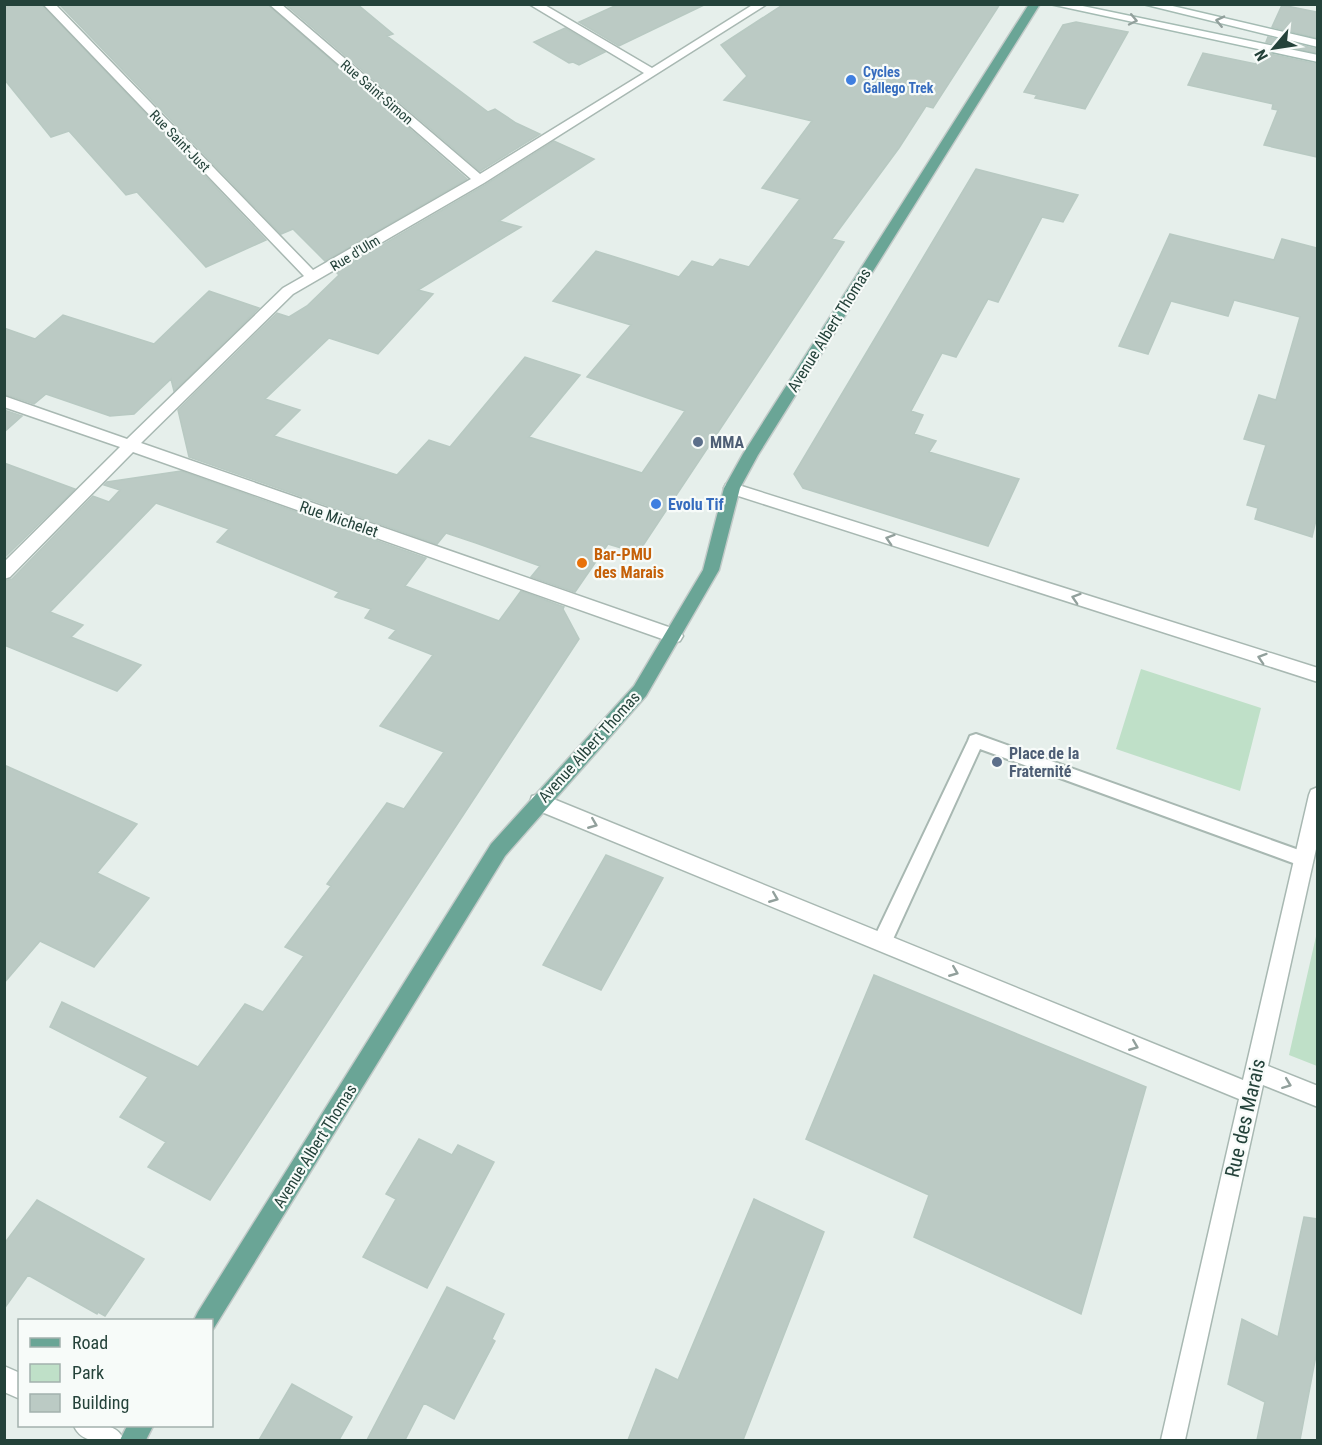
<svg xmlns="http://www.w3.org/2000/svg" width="1322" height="1445" viewBox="0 0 1322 1445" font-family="'Roboto Condensed',sans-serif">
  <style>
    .green { fill: #bfe0c8 }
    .building { fill: #bbcac4; stroke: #b8c9c2; stroke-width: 1.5 }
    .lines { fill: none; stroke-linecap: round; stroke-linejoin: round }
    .lane-casing { stroke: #a8b8b2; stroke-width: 4 }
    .street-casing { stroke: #a8b8b2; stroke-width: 3 }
    .secondary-casing { stroke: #a4bbb3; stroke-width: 3 }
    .primary-casing { stroke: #c2cac8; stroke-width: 3 }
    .lane { fill: #fff; fill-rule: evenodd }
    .street { fill: #fff; fill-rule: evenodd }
    .secondary { fill: #fff; fill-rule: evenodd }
    .primary { fill: #6aa596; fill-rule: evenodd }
    .oneway { stroke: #92a09c }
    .shop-dot { fill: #3f7fe0; stroke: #f7fbf9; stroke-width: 2 }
    .service-dot { fill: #5c6f8a; stroke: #f7fbf9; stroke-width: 2 }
    .food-dot { fill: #e8710a; stroke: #f7fbf9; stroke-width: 2 }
    .labels { text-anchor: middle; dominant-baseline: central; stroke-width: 4.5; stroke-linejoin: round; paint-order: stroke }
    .far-shop-label { font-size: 14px; font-weight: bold; fill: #366cbe; stroke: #f7fbf9; text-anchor: start }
    .far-street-label { font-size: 14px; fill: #24423a; stroke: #f7fbf9 }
    .street-label { font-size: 16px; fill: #24423a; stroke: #f7fbf9 }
    .service-label { font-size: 16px; font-weight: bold; fill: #4e5e75; stroke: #f7fbf9; text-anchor: start }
    .shop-label { font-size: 16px; font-weight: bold; fill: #366cbe; stroke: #f7fbf9; text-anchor: start }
    .food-label { font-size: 16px; font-weight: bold; fill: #c56008; stroke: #f7fbf9; text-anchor: start }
    .near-street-label { font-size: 20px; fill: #24423a; stroke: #f7fbf9 }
  </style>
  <rect width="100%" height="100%" fill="#e6efeb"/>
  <path class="green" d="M1141 669 1261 708 1240 791 1116 749Z
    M1317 932 1318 1066H1317L1289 1055Z"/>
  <path class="building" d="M4 4H41L266 240 206 267 137 192 126 195 69 131 51 137 4 79Z
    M59 4H267L467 179 325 261 293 229 281 234Z
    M285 4H357L393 34 387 36 488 112 495 109 516 123 540 134 480 171Z
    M619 4H706L619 46 579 22Z
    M784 4H1000L933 108 926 106 899 148 832 239 844 242 638 553 608 544 575 592 531 577 540 566 476 543 446 533 437 544 189 457 178 410 277 313 289 317 307 306 339 275 336 272 485 185 554 141 594 159 499 221 521 227 418 290 433 294 378 354 329 338 265 399 300 410 274 436 397 475 429 440 450 447 525 357 580 375 529 437 642 473 685 411 587 377 631 325 553 301 596 251 679 277 692 261 713 267 720 259 749 267 800 199 762 188 812 121 724 100 747 76 721 45Z
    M1282 5 1317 12V38L1272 27Z
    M1076 22 1128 32 1085 109 1035 98 1037 95 1024 92 1063 25Z
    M565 28 605 52 579 65 573 62 569 63 534 42Z
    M1268 37 1317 49V53L1266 42Z
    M1261 52 1317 64V157L1264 145 1278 110 1272 109 1273 104 1188 85 1203 53 1256 64Z
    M976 169 1078 195 1063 222 1042 217 998 302 988 299 956 357 942 353 911 411 923 415 914 434 936 441 929 452 1019 479 988 546 803 488 794 474Z
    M1170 234 1274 260 1282 239 1317 248V516L1312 537 1255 519 1258 508 1247 505 1266 445 1244 439 1259 395 1276 400 1300 317 1234 300 1228 316 1171 301 1148 354 1119 346Z
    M209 291 259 308 174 391 171 379 134 414 110 416 46 394 34 404 4 394V328L35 339 63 315 154 344Z
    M4 410 22 416 4 432Z
    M4 463 75 489 4 558Z
    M181 471 426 558 405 586 499 621 521 591 564 607 563 609 579 639 210 1200 148 1167 166 1142 120 1117 148 1077 50 1027 62 1002 198 1067 245 1004 263 1012 304 956 285 947 331 886 327 884 387 803 404 809 444 752 380 726 433 655 389 638 396 630 365 618 371 609 335 597 339 592 217 542 229 529 156 503 50 612 83 625 71 637 141 665 117 691 4 645V581L12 579 93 496 109 502 120 490 104 485 107 482Z
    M4 765 137 824 97 873 149 898 94 967 40 941 4 983Z
    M606 855 663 878 601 990 543 965Z
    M874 975 1146 1087 1081 1314 914 1237 929 1195 806 1139Z
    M419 1139 452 1155 458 1145 494 1162 427 1288 363 1257 396 1199 386 1194Z
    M754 1199 824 1232 743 1440H628L656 1369 678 1380Z
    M37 1200 144 1259 105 1316 98 1312 97 1314 28 1275 4 1309V1244Z
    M1304 1217 1317 1219V1350L1300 1440H1257L1265 1402 1228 1384 1242 1319 1278 1337Z
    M447 1287 504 1314 492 1339 495 1341 454 1419 424 1403 405 1440H367Z
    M292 1384 352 1417 339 1440H259Z"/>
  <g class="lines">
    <g class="lane-casing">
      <path id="lane" d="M976 734 1310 854 1313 859 1310 864 1304 867 980 749 889 948 882 950 875 948 873 942 875 936 968 741 970 736Z"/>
    </g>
    <g class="street-casing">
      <path id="street" d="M43 4H55L313 270 471 179 269 4H281L480 174 644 73 529 4H543L652 68 754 4H767L484 183 293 294 141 443 680 631 683 636 680 641 674 643 668 641 133 452 10 577 4 579V562L120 447 4 407V396L127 439 283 288 304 276Z
        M732 483 1318 668V682L726 492 724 488 726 484Z
        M1318 787V840L1268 1066 1318 1086V1107L1263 1085 1185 1440H1161L1239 1099 532 808 530 802 532 796 539 794 546 796 1243 1080 1309 795 1311 790Z
        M4 1366 20 1373V1399L4 1392Z
        M74 1426C92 1424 116 1421 124 1440 107 1442 82 1445 74 1426Z"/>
    </g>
    <g class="secondary-casing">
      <path id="secondary" d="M1050 4H1073L1318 55V62Z
        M1143 4H1164L1318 40V47Z"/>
    </g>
    <g class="primary-casing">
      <path id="primary" d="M1029 4H1040L758 455 740 488 719 570 646 696 505 856 214 1328 212 1330V1320H194L198 1312 491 844 634 686 703 570 724 488 743 454Z
        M127 1426H153L146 1440H120Z"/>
    </g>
    <use href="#lane" class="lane"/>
    <use href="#street" class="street"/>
    <use href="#secondary" class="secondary"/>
    <use href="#primary" class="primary"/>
  </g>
  <defs><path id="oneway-chevron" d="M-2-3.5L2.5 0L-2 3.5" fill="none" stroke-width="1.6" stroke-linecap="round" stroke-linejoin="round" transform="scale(1.5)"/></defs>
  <g class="oneway">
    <use href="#oneway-chevron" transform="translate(1133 20) rotate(12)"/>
    <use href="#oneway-chevron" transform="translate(1220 21) rotate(-167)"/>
    <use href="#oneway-chevron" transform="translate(890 539) rotate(-162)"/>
    <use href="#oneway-chevron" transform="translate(1076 598) rotate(-162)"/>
    <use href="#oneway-chevron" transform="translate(1262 658) rotate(-162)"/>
    <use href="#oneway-chevron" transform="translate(593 824) rotate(22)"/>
    <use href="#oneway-chevron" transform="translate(774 898) rotate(22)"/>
    <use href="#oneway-chevron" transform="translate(954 972) rotate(22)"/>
    <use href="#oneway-chevron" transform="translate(1134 1046) rotate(22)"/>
    <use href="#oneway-chevron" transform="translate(1287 1084) rotate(21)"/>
  </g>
  <g class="shop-dot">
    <circle cx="851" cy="80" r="6"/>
    <circle cx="656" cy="504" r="6"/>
  </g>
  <g class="service-dot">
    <circle cx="698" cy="442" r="6"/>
    <circle cx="997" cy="762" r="6"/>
  </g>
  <circle class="food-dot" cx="582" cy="563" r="6"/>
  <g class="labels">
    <g class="far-shop-label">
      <text x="863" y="72">Cycles<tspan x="863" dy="16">Gallego Trek</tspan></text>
    </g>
    <g class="far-street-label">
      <text transform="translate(377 92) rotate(41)">Rue Saint-Simon</text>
      <text transform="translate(180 141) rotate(46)">Rue Saint-Just</text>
      <text transform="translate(355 253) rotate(-31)">Rue d'Ulm</text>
    </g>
    <g class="street-label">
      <text transform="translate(829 330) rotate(-58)">Avenue Albert Thomas</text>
      <text transform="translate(339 519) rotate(19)">Rue Michelet</text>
      <text transform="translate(589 747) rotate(-48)">Avenue Albert Thomas</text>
      <text transform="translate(315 1146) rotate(-58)">Avenue Albert Thomas</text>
    </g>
    <g class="service-label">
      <text x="710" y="442">MMA</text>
      <text x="1009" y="753">Place de la<tspan x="1009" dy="18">Fraternité</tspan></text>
    </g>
    <g class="shop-label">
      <text x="668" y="504">Evolu Tif</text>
    </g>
    <g class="food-label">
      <text x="594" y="554">Bar-PMU<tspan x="594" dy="18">des Marais</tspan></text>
    </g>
    <g class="near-street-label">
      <text transform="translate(1245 1118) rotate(-77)">Rue des Marais</text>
    </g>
  </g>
  <rect width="1322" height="1445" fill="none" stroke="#24423a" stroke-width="12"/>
  <rect x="18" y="1319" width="195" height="108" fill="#f7fbf9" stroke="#a3b1ad" stroke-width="1.5"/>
  <rect x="30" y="1338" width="30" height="9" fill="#6aa596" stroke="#a3b1ad" stroke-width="1.5"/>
  <text x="72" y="1349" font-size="18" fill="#24423a">Road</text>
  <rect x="30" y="1364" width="30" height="18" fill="#bfe0c8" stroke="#a3b1ad" stroke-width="1.5"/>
  <text x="72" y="1379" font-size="18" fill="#24423a">Park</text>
  <rect x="30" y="1394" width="30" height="18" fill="#bbcac4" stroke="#a3b1ad" stroke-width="1.5"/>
  <text x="72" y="1409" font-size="18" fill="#24423a">Building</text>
  <g transform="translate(1274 48) rotate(241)" stroke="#f7fbf9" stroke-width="4.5" paint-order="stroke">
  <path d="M0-4.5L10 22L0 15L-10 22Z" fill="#24423a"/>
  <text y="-9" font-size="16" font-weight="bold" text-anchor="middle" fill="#24423a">N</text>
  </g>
</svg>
